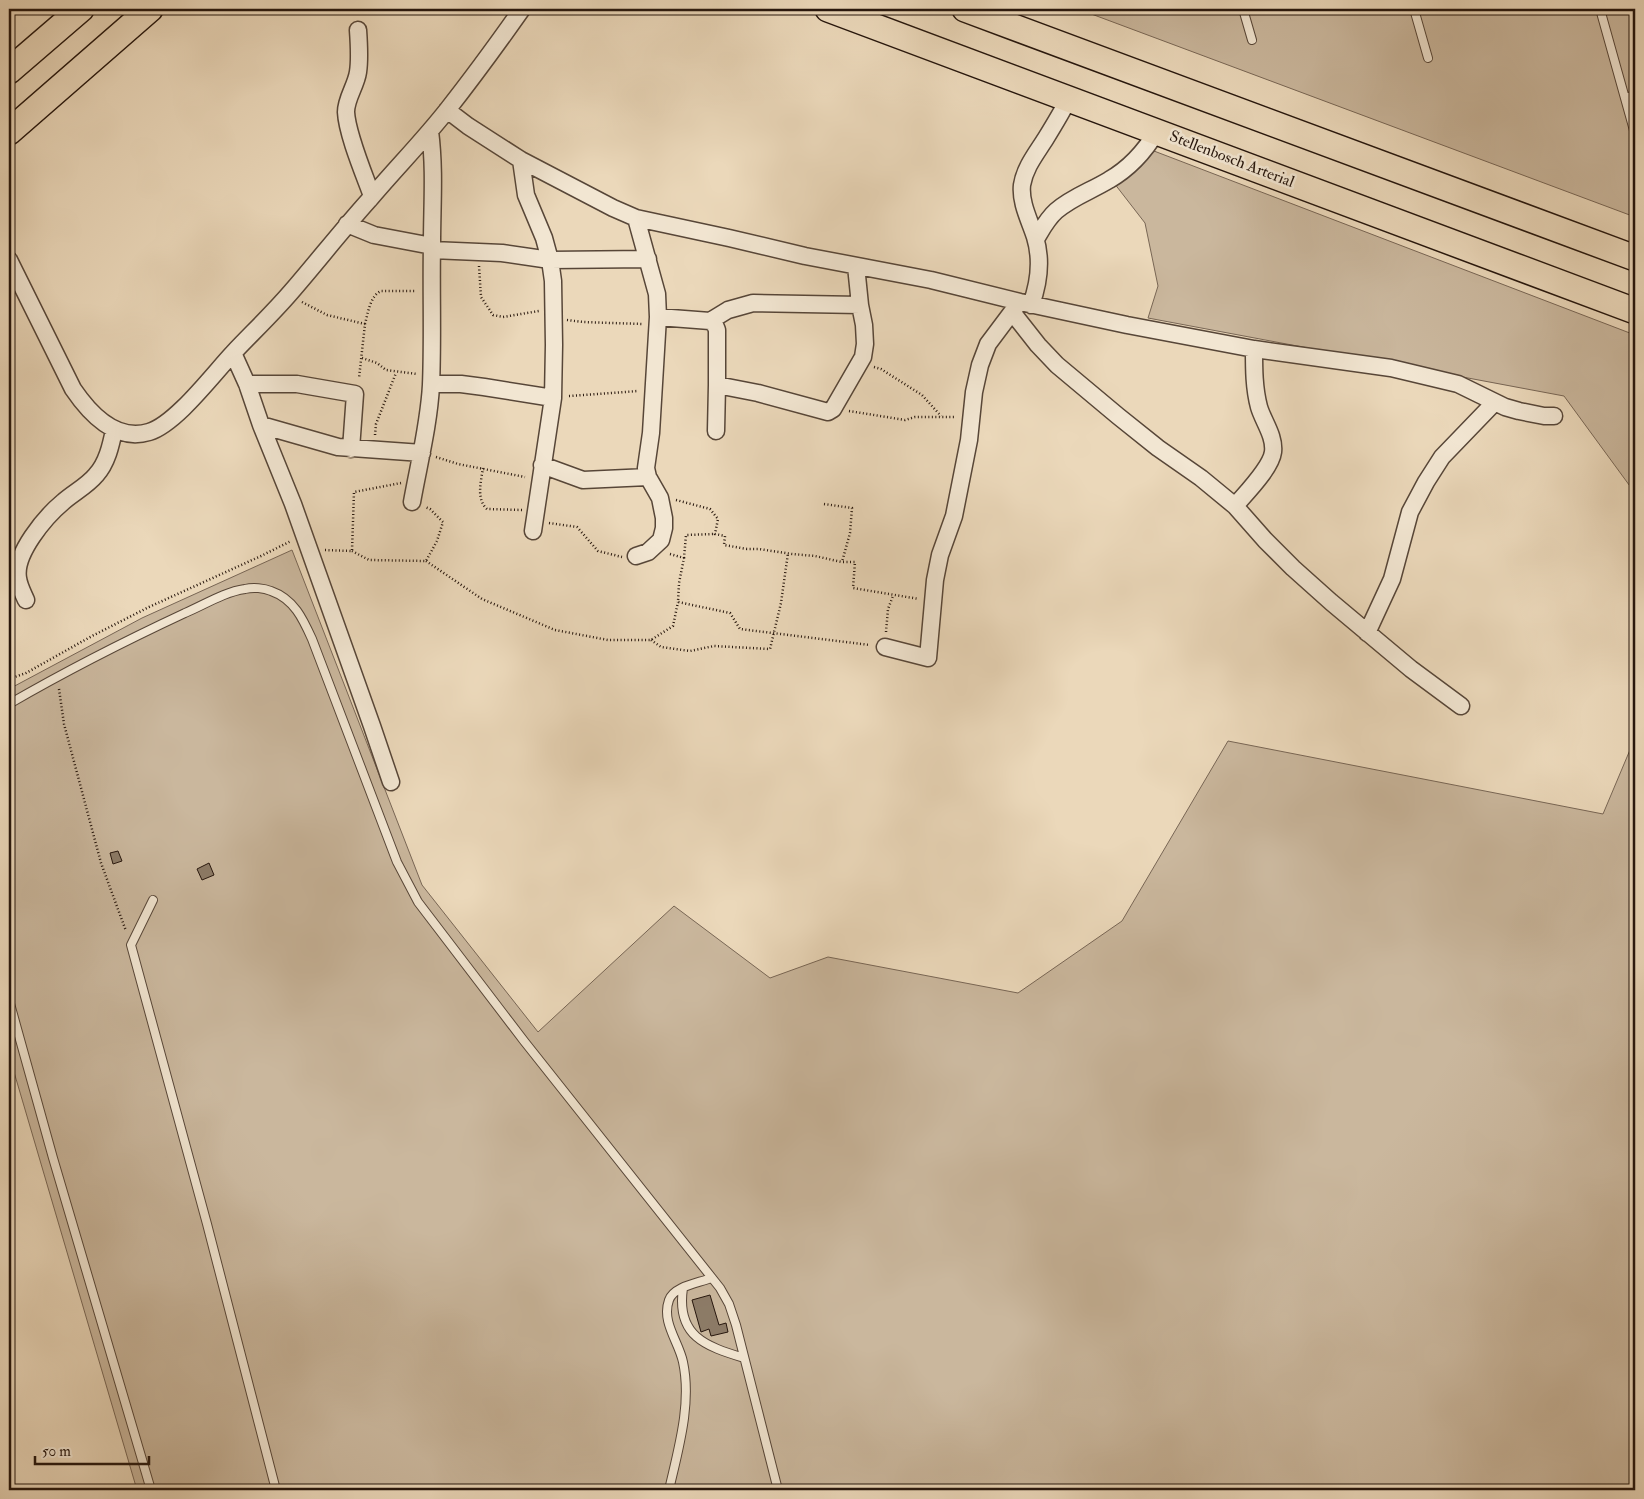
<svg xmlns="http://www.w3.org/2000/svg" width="1644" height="1499" viewBox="0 0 1644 1499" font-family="'IM FELL Double Pica',serif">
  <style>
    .green { fill: #cab79d; stroke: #786655 }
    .building { fill: #8c7b67; stroke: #26160d }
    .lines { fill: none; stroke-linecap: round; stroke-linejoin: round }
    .lane-casing { stroke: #574638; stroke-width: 10 }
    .street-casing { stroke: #574638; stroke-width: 19 }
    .primary-casing { stroke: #26160d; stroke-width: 28 }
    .path { stroke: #26160d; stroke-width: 2.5; stroke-dasharray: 1 2.5; stroke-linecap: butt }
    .lane { stroke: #f2e6d2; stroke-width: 8 }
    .street { stroke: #f2e6d2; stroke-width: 16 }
    .primary { stroke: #ebd8ba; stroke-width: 25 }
    .labels { text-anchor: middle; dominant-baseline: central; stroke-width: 5; stroke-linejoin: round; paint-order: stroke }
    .street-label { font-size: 16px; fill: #26160d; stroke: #f2e6d2 }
  </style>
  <rect width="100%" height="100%" fill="#ebd8ba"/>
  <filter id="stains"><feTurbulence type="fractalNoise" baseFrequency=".004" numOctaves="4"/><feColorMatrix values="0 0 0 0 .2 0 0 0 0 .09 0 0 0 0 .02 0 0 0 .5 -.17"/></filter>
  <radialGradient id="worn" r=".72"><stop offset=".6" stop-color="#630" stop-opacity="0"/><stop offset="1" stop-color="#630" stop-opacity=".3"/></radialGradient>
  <path class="green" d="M1078 9H1635V217Z
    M1154 151 1635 335V493L1564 396 1148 318 1158 286 1145 223 1114 183Z
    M292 550 422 885 538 1032 674 906 770 978 828 957 1018 993 1122 921 1228 741 1603 814 1635 738V1490H137L9 1055V689L142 618Z"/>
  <path class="building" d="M118 851 122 861 113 864 110 853Z
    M209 863 214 875 202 880 197 869Z
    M710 1295 719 1325 726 1323 728 1332 711 1336 709 1329 701 1332 692 1300Z"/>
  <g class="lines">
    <g class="lane-casing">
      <path id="lane" d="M1243 9 1252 40
        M1414 9 1428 58
        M1600 9 1635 134
        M1625 98 1635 95
        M9 704C66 671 125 641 185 613 204 605 224 592 245 589 253 587 264 588 271 591 294 599 303 619 312 639L397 862 418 902 524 1041 720 1288 729 1304 736 1325 778 1490
        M153 900 131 945 207 1224 276 1490
        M9 1000 53 1158 151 1490
        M683 1288C676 1336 705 1346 744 1358
        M669 1490C678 1450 692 1404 683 1362 679 1342 661 1322 669 1300 674 1286 699 1283 711 1278"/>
    </g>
    <g class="street-casing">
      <path id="street" d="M358 30C359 44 360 59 358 72 356 86 346 98 346 112 347 134 364 174 372 196
        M447 110 468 126 521 160 613 208 636 218 729 238 805 256 931 280 1020 302 1127 325 1254 349 1391 368 1458 384 1505 407 1519 411 1544 416H1554
        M521 160 526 195 544 238 550 260 553 281 554 345 553 398 533 531
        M636 218 657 294 658 317 651 433 646 468 648 477 660 498 664 518V528L661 540 648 552 636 556
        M347 224 374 235 432 246
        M1036 239C1042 229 1047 219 1056 211 1072 197 1091 191 1109 180 1130 168 1145 151 1157 131
        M432 250 502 253 550 260 648 259
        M9 260 73 389C90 414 116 442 149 432 176 424 214 373 234 352 253 332 273 313 291 292 317 262 342 230 369 200 395 169 423 141 448 109 474 76 498 43 522 9
        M1031 305C1039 283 1042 260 1035 237 1030 221 1020 203 1022 185 1025 167 1036 154 1046 138 1054 125 1062 112 1069 98
        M1012 312 1038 345 1057 365 1118 416 1158 448 1201 478 1235 506 1265 540 1293 568 1331 602 1411 669 1461 706
        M658 317 710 321 715 325 717 330V385L758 393 828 412 833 409 863 357 865 344 864 325 860 305 856 266
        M710 321 728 310 753 303 860 305
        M233 353 247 384 261 425 293 504 372 726 391 782
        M247 384H297L355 394 351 449
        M431 384H461L484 387 553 398
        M261 425 338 447 422 453
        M716 431 717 385
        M542 465 583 480 648 477
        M412 502C419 463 429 424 431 385 433 338 431 291 432 244 432 205 435 170 430 131
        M1235 506C1246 493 1271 468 1273 452 1275 436 1263 421 1259 407 1254 388 1254 369 1254 349
        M26 600C23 593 19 586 18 578 14 554 45 517 63 502 73 493 87 486 96 475 107 463 111 445 114 430
        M1367 633 1392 579 1410 512 1426 482 1442 457 1495 402
        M885 647 928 658 935 580 940 555 954 516 969 440 974 392 980 365 988 344 1018 304"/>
    </g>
    <g class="primary-casing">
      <path id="primary" d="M828 9 1635 311
        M965 9 1635 258
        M9 71 81 9
        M9 132 150 9"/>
    </g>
    <path class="path" d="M479 266 481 297 493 315 503 317 539 311
      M302 302 327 315 365 324 359 378
      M567 320 583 322 642 324
      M365 324C368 313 370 296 381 291H416
      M362 358 377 363 386 370 417 374
      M874 367 881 369 922 395 941 416
      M569 396 638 391
      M849 411 905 420 915 417H955
      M375 435 376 424 396 373
      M436 457 458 464 525 477
      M483 468C481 481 476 499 487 509L522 510
      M676 500 710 509 718 519 715 534 725 536 724 545 747 549H759L792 554 815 556 842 562H855L853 588 919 599
      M824 504 852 508 850 533 842 562
      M549 523 577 527 598 551 622 557
      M325 550 352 551 354 492 401 483
      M352 551 369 560 426 561 437 541 443 522 430 509 425 507
      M670 554 684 558 679 583 678 602 730 613 740 629 870 645
      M684 558 686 535 715 534
      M426 561 482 599 555 630 608 640H651L673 626 678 602
      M886 632 888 609 893 596
      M651 640 661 647 690 651 714 646 770 649 781 603 788 553
      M9 679 26 673 92 636 149 607 261 556 291 541
      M59 689 64 724 101 863 126 931"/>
    <use href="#lane" class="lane"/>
    <use href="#street" class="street"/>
    <use href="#primary" class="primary"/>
  </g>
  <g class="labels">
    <g class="street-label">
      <text transform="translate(1232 159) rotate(21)">Stellenbosch Arterial</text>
    </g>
  </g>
  <rect width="1644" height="1499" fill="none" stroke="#ebd8ba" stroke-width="30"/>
  <rect x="10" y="10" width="1624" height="1479" fill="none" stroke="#26160d" stroke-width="2.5"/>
  <rect x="15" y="15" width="1614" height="1469" fill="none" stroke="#26160d"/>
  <path d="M35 1456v8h114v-8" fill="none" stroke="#26160d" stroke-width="2.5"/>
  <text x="42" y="1456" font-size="15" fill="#26160d" stroke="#f2e6d2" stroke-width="4" paint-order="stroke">50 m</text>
  <rect width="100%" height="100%" filter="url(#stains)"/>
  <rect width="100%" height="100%" fill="url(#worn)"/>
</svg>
